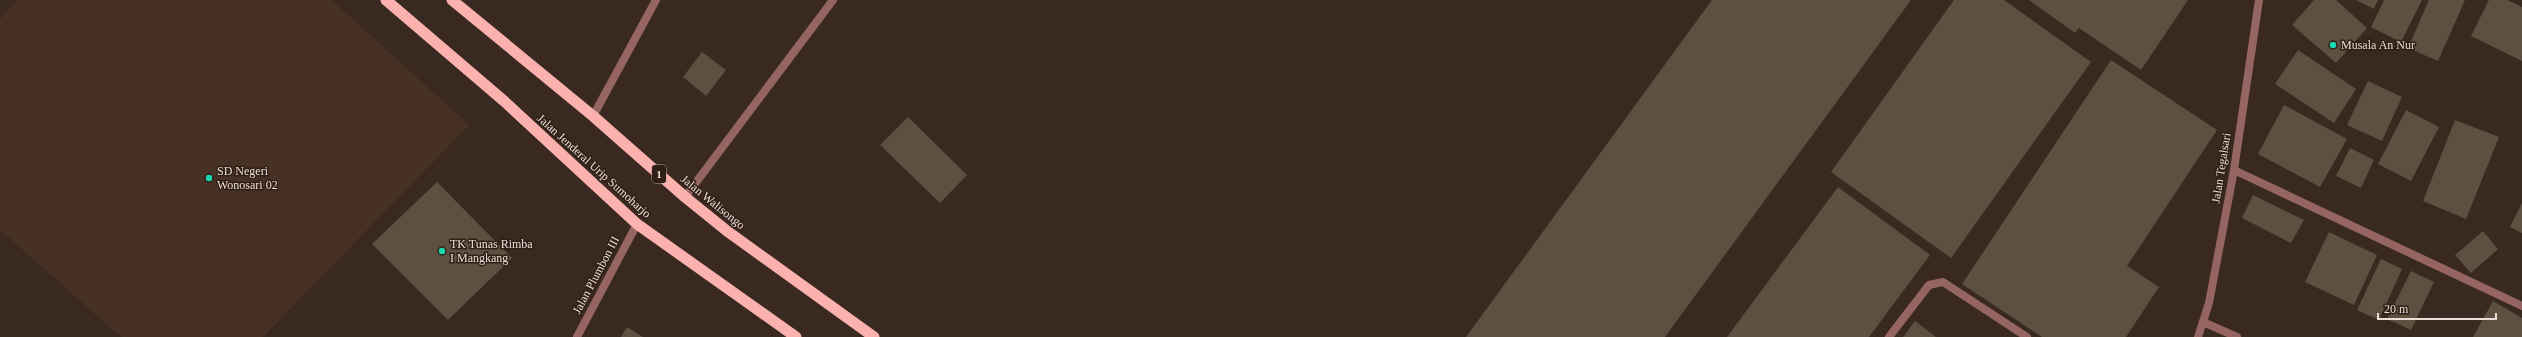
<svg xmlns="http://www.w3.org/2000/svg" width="2522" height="337" viewBox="0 0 2522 337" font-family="'Times New Roman',serif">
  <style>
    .built { fill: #473024 }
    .building { fill: #5c5040 }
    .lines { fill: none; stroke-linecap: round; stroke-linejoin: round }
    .service { stroke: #956562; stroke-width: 8 }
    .minor { stroke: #956562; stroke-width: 8 }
    .trunk { stroke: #fbb2ae; stroke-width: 11 }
    .poi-dot { fill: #1bd5b1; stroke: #301f16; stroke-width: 1.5 }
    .labels { text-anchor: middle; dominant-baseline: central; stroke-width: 3; stroke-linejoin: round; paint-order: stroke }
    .shield { fill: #301f16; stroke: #b2a49d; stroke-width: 1 }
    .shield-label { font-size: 11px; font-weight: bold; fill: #e9ddd7 }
    .poi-label { font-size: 12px; fill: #e9ddd7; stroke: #301f16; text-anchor: start }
    .street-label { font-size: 12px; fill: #e9ddd7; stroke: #301f16 }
  </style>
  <rect width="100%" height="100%" fill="#3a2920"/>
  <path class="built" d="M17 0H332L469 125 263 337H121L0 230V19Z"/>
  <path class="building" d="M1712 0H1911L1665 337H1466Z
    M1954 0H2004L2091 62 1951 258 1831 172Z
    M2029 0H2188L2141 70 2079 28 2075 33Z
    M2314 0H2336L2367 28 2336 63 2292 25Z
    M2356 0H2378L2374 9Z
    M2384 0H2422L2401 42 2371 27Z
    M2429 0H2465L2438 61 2408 48Z
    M2489 0H2507L2522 7V61L2471 36Z
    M2298 50 2356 89 2334 123 2275 84Z
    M702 52 726 70 706 96 683 77Z
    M2111 60 2217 130 2127 266 2159 287 2126 337H2042L1962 284Z
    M2368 81 2402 97 2382 141 2347 125Z
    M2284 105 2347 139 2320 187 2258 154Z
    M2406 110 2439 127 2411 181 2378 164Z
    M908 117 967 175 940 203 880 145Z
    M2455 120 2499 137 2466 219 2423 201Z
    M2350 148 2374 160 2361 188 2336 176Z
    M437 182 512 258 448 320 372 244Z
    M1838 187 1930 255 1869 337H1727Z
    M2253 195 2304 220 2291 243 2242 218Z
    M2522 203V233L2510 227Z
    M2483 231 2498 249 2471 273 2455 255Z
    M2329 232 2377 255 2354 305 2305 282Z
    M2381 259 2402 269 2379 320 2357 310Z
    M2411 271 2434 282 2411 330 2387 319Z
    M2493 301 2522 318V337H2473Z
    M1915 321 1936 337H1903Z
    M627 327 643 337H621Z"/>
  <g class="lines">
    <path class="service" d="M593 116 656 0
      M685 197 833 0
      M1889 337 1929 285 1943 282 2027 337"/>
    <path class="minor" d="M2234 170 2522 306
      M2203 322 2237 337
      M577 337 637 224
      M2198 337 2209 303 2234 170 2259 0"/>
    <path class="trunk" d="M386 0 504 101 637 224 796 337
      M452 0 593 116 685 197 727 231 874 337"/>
  </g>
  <g class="poi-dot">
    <circle cx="2333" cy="45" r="4"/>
    <circle cx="209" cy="178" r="4"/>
    <circle cx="442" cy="251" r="4"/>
  </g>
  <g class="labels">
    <rect class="shield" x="652" y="165" width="14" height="18" rx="3"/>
    <g class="shield-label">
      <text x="659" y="174">1</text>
    </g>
    <g class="poi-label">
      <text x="2341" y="45">Musala An Nur</text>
      <text x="217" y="171">SD Negeri<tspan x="217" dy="14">Wonosari 02</tspan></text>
      <text x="450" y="244">TK Tunas Rimba<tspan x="450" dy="14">I Mangkang</tspan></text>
    </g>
    <g class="street-label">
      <text transform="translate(594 166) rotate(42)">Jalan Jenderal Urip Sumoharjo</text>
      <text transform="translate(2221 168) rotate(-81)">Jalan Tegalsari</text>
      <text transform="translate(713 202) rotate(39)">Jalan Walisongo</text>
      <text transform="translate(596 275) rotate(-62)">Jalan Plumbon III</text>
    </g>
  </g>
  <path d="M2378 313v6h118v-6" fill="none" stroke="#e9ddd7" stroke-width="2"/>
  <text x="2384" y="313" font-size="12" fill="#e9ddd7" stroke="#301f16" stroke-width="3" paint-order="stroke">20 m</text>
</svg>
